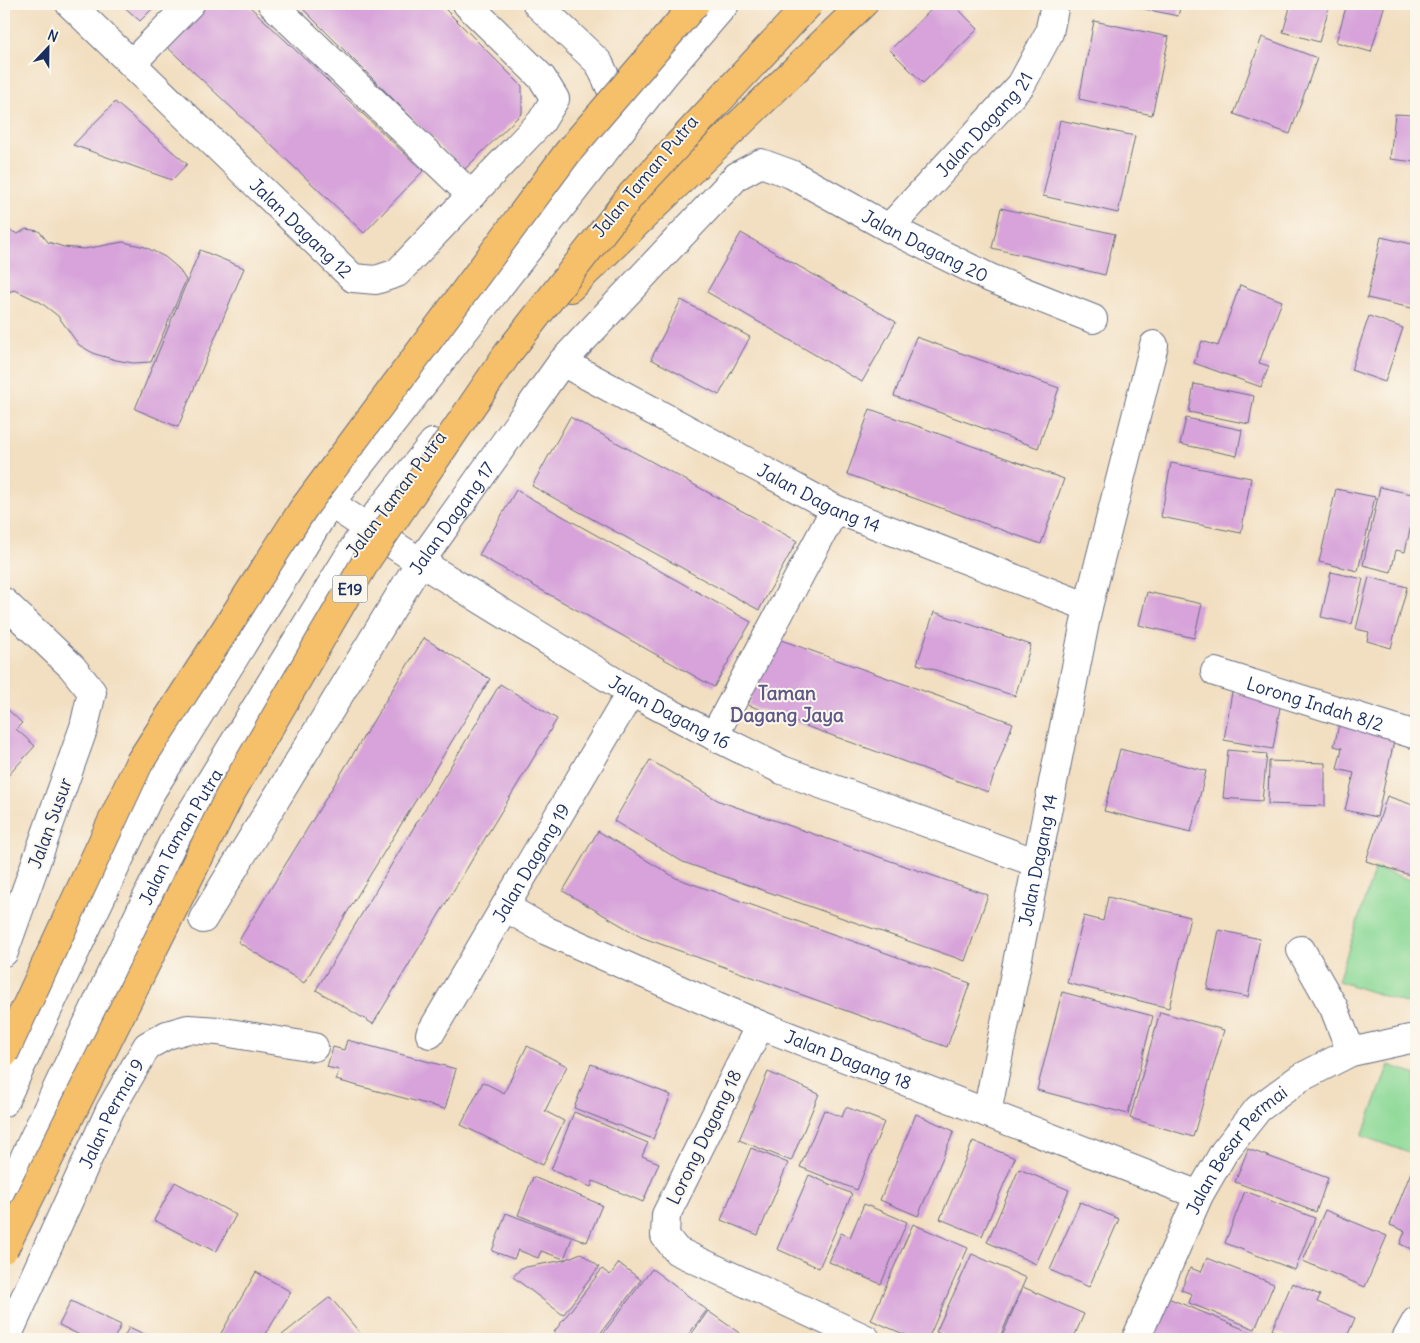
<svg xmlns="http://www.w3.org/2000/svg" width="1420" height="1343" viewBox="0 0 1420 1343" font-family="Delius,sans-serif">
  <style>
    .green { fill: #8dd997; stroke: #54847a }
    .building { fill: #d7a3da }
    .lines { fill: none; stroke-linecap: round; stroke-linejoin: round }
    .minor-casing { stroke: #666c80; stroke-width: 30 }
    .highway-casing { stroke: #666c80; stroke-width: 30 }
    .minor { stroke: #fff; stroke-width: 28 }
    .highway { stroke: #f6c06b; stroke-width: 28 }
    .highway-bridge-casing { stroke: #666c80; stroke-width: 30; stroke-linecap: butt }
    .highway-bridge { stroke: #f6c06b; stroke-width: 28 }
    .labels { text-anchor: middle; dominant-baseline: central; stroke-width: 4; stroke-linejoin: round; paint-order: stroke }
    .shield { fill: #fbf7ec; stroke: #5e6b89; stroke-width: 1 }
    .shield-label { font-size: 16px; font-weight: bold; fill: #1b2f5e }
    .street-label { font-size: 18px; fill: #1b2f5e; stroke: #fbf7ec }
    .neighbourhood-label { font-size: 19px; font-weight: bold; fill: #5d5889; stroke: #fbf7ec }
  </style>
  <rect width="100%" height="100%" fill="#fbf7ec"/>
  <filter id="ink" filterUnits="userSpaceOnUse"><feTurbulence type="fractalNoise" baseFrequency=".02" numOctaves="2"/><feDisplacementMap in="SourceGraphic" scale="10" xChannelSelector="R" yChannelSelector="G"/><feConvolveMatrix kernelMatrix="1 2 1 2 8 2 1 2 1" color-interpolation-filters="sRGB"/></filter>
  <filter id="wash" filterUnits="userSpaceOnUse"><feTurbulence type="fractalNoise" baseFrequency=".0096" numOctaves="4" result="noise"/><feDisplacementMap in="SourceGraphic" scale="20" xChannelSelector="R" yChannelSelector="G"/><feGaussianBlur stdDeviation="1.12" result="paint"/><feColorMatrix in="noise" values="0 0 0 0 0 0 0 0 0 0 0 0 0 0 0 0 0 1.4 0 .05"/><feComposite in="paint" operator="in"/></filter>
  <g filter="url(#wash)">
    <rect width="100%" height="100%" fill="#f2dec0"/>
    <path class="green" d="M1375 868 1416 882V990L1411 1005 1338 981Z
      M1389 1065 1416 1075V1143L1412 1154 1362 1136Z"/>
    <g id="blocks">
      <path class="building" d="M121 4H157L140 21Z
        M200 4H247L423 171 364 233 163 43Z
        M298 4H440L522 86V113L464 170Z
        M937 4H953L978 29 923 83 890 50Z
        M1121 4H1181L1178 16Z
        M1291 4H1330L1319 42 1283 32Z
        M1347 4H1385L1371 52 1336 42Z
        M1094 21 1169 37 1152 115 1079 99Z
        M1262 37 1317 58 1290 134 1234 114Z
        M1415 96H1416V162L1390 159 1395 114 1413 115Z
        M115 102 187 164 172 180 73 145Z
        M1060 120 1135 136 1118 213 1043 196Z
        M1001 208 1115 234 1105 275 992 248Z
        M4 228 18 234 26 229 39 231 48 242 64 247 84 249 123 242 145 247 165 257 178 268 186 280 151 362 133 363 116 360 95 354 79 345 58 316 40 302 15 290 7 292 4 290Z
        M741 233 896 322 862 382 707 292Z
        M1381 237 1416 245V309L1367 298Z
        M200 250 244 268 178 427 135 409Z
        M1240 285 1282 301 1259 363 1269 366 1261 387 1194 363 1202 341 1218 346Z
        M681 300 750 337 719 395 651 359Z
        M1369 316 1403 328 1385 382 1351 370Z
        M916 337 1059 388 1038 448 894 396Z
        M1194 384 1254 396 1249 424 1189 412Z
        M870 409 1064 479 1041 544 847 474Z
        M570 417 797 541 759 610 532 486Z
        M1186 418 1242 430 1237 456 1180 444Z
        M1171 463 1251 478 1241 533 1161 517Z
        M1380 487 1416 495V503L1405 552 1396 550 1391 572 1363 565Z
        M1336 489 1375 497 1358 571 1319 562Z
        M516 490 751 622 714 687 479 555Z
        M1331 572 1363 579 1352 624 1321 617Z
        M1369 577 1407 587 1391 648 1367 641 1369 632 1356 629Z
        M1147 592 1202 604 1194 638 1139 625Z
        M934 612 1031 645 1015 696 917 664Z
        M773 637 1013 723 988 792 748 705Z
        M424 638 490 679 304 983 238 942Z
        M500 684 557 719 373 1024 316 990Z
        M1232 692 1281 701 1273 749 1224 740Z
        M4 706 22 723 16 729 35 746 4 780Z
        M1341 716 1395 737 1377 817 1345 810 1354 773 1337 769 1342 748 1334 746Z
        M1120 749 1206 771 1191 832 1104 811Z
        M1228 750 1267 754 1262 801 1223 798Z
        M650 760 719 801 988 895 965 961 683 862 614 821Z
        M1269 761 1325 763V806L1268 804Z
        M1387 796 1416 806V877L1366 861Z
        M598 831 676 878 970 983 947 1047 641 937 563 891Z
        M1108 897 1190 917 1169 1008 1067 983 1084 916 1103 921Z
        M1219 930 1260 939 1248 997 1207 989Z
        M1062 992 1153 1016 1128 1114 1037 1090Z
        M1160 1012 1224 1030 1193 1137 1130 1118Z
        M347 1040 456 1069 445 1109 336 1080 339 1070 327 1067 333 1047 344 1050Z
        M527 1046 567 1066 545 1111 564 1121 543 1165 461 1125 483 1082 504 1093Z
        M591 1064 671 1095 653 1139 574 1108Z
        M768 1072 819 1094 791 1161 739 1140Z
        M846 1107 884 1122 857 1190 800 1167 824 1110 842 1117Z
        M574 1112 648 1143 642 1156 659 1163 643 1202 593 1181 591 1187 551 1170Z
        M916 1114 954 1131 918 1216 880 1200Z
        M973 1141 1015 1158 982 1236 940 1219Z
        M751 1148 788 1163 758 1235 721 1220Z
        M1248 1149 1328 1178 1316 1212 1235 1182Z
        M1019 1169 1069 1190 1036 1264 987 1242Z
        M1411 1172 1416 1174V1251L1400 1244 1405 1231 1390 1225Z
        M809 1175 852 1194 819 1268 777 1249Z
        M533 1177 602 1205 587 1242 518 1215Z
        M175 1182 236 1215 216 1252 154 1220Z
        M1245 1191 1315 1218 1295 1270 1225 1243Z
        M1080 1202 1119 1219 1089 1287 1050 1270Z
        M864 1204 907 1222 881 1284 829 1262 841 1233 850 1237Z
        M1325 1210 1387 1236 1365 1287 1303 1261Z
        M506 1213 572 1238 564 1259 541 1251 538 1258 518 1250 514 1259 492 1251Z
        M913 1224 968 1248 928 1339H915L871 1320Z
        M581 1253 599 1267 563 1315 513 1277 521 1268 564 1260Z
        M972 1254 1026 1278 999 1339H953L936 1332Z
        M1207 1258 1274 1284 1255 1329 1189 1303 1192 1294 1181 1290 1190 1268 1201 1272Z
        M619 1263 641 1280 596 1339H564L554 1332 602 1269 610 1275Z
        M652 1269 707 1310 685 1339H599Z
        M256 1272 291 1292 263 1339H228L220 1335Z
        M1292 1283 1320 1295 1317 1302 1355 1318 1346 1339H1294L1272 1330Z
        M1023 1287 1084 1314 1073 1339H1001Z
        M330 1297 365 1339H277Z
        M1168 1298 1258 1335 1256 1339H1151Z
        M71 1301 121 1325 114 1339H88L59 1325Z
        M708 1311 745 1337 744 1339H688Z
        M129 1327 155 1339H123Z"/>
    </g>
  </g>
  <g filter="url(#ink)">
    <use href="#blocks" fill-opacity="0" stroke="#666c80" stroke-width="1"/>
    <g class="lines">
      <g class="minor-casing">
        <g id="minor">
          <path id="s1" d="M70 4 353 278 376 280 397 273 541 122 555 99 542 78 467 4"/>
          <path d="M272 4 471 195"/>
          <path d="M537 4 599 63 616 100V120"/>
          <path d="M132 63 190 4"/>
          <path id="s2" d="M889 228 1021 85 1049 33 1055 4"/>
          <path id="s3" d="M562 362 835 509 1088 607"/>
          <path id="s4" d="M330 503 420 562 631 692 714 736 782 770 1037 863"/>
          <path d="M4 602 72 667 92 692 84 727 4 952"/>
          <path id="s5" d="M1215 672 1416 735"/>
          <path d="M714 736 835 509"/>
          <path id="s6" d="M505 907 547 931 760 1025 1199 1195"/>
          <path id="s7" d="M203 919 420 562 562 362 737 176 761 163 791 174 889 228 990 278 1093 319"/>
          <path d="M1301 950 1334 1008 1351 1052"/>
          <path d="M760 1025 666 1215 665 1236 677 1251 866 1339"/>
          <path id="s8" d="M430 1034 631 692"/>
          <path d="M4 1102 151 792 330 503 664 75 725 4"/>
          <path id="s9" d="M987 1113 1088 607 1154 345"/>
          <path id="s10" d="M4 1201 172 844 366 528 433 443"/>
          <path id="s11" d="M6 1339 110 1110 147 1046 167 1035 188 1029 218 1031 314 1047"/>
          <path id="s12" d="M1136 1339 1199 1195 1224 1152 1258 1109 1300 1078 1351 1052 1410 1039 1416 1040"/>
          <path d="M1406 1339 1416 1321"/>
        </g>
      </g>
      <g class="highway-casing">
        <path id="highway" d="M570 288 863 4"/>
      </g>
      <use href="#minor" class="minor"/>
      <use href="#highway" class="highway"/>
      <g class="highway-bridge-casing">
        <path id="highway-bridge" d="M4 1054 139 763 303 509 568 152 695 4
          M4 1249 230 795 368 558 508 353 632 194 809 4"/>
      </g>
      <use href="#highway-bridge" class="highway-bridge"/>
    </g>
  </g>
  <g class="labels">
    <rect class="shield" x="332.5" y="575.5" width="35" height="27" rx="4"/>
    <g class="shield-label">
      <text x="350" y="589">E19</text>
    </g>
    <g class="street-label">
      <text stroke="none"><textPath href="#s2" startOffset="141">Jalan Dagang 21</textPath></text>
      <text transform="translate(645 176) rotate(-50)">Jalan Taman Putra</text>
      <text stroke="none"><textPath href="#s1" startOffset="322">Jalan Dagang 12</textPath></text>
      <text stroke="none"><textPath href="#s7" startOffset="1130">Jalan Dagang 20</textPath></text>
      <text transform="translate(396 494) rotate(-53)">Jalan Taman Putra</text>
      <text stroke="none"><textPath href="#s3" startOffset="291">Jalan Dagang 14</textPath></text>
      <text stroke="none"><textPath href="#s7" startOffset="472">Jalan Dagang 17</textPath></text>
      <text stroke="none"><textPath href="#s5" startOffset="105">Lorong Indah 8/2</textPath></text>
      <text stroke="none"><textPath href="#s4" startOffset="399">Jalan Dagang 16</textPath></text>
      <text transform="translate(50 823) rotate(-70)">Jalan Susur</text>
      <text stroke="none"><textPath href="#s10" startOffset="405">Jalan Taman Putra</textPath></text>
      <text stroke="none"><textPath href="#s9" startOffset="258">Jalan Dagang 14</textPath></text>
      <text stroke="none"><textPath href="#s8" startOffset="199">Jalan Dagang 19</textPath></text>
      <text stroke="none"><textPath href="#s6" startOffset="376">Jalan Dagang 18</textPath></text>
      <text stroke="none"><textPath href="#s11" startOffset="249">Jalan Permai 9</textPath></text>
      <text transform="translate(704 1137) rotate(-64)">Lorong Dagang 18</text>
      <text stroke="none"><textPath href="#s12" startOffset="216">Jalan Besar Permai</textPath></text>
    </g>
    <g class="neighbourhood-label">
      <text x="787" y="693">Taman<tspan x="787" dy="22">Dagang Jaya</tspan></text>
    </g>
  </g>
  <rect width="1420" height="1343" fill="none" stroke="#fbf7ec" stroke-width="20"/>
  <g transform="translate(48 48) rotate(22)" stroke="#fbf7ec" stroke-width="4" paint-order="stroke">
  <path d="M0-4L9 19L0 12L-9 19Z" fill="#1b2f5e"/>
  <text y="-8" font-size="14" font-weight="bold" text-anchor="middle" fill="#1b2f5e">N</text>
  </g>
</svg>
